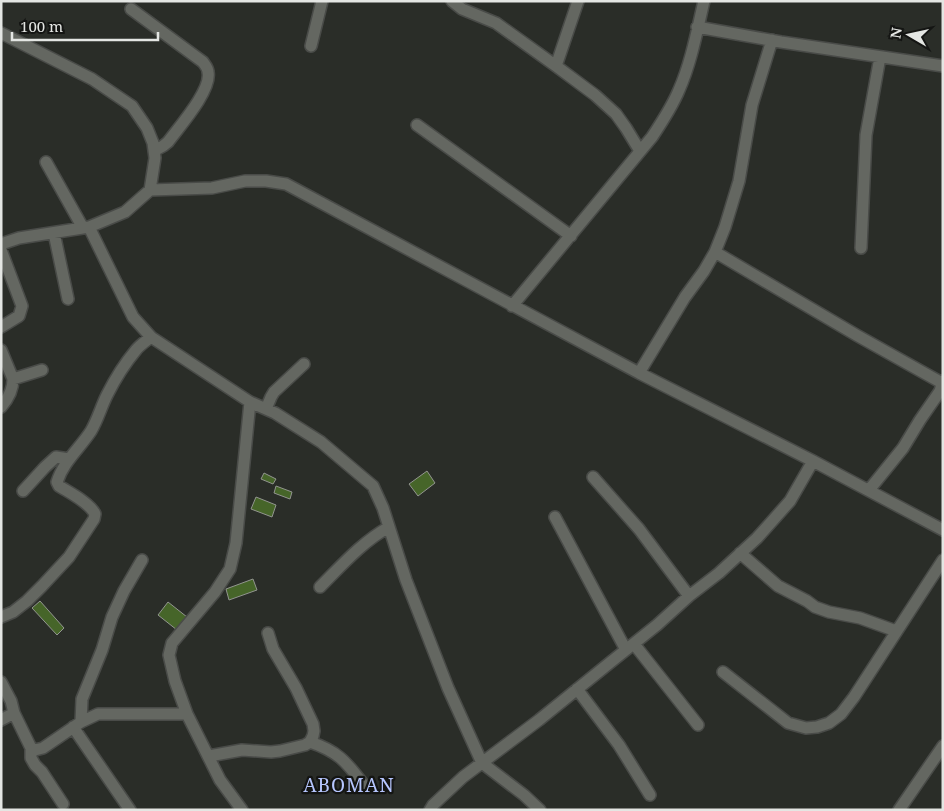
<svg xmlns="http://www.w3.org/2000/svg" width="944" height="811" viewBox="0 0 944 811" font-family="'Noto Serif',serif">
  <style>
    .building { fill: #466529; stroke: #92958f }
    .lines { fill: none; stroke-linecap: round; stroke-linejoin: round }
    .minor-casing { stroke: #494b48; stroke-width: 14 }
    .minor { stroke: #646761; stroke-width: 11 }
    .labels { text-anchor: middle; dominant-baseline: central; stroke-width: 4.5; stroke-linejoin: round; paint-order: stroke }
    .quarter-label { font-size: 19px; letter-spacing: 1px; fill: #b6c6fe; stroke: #141513 }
  </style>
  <rect width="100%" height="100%" fill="#2a2d28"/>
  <path class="building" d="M427 471 435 483 418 496 409 484Z
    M264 473 276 479 273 484 261 479Z
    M276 486 292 492 290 499 274 493Z
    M256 497 276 505 272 517 251 509Z
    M253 579 257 590 229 600 226 589Z
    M40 601 64 628 57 635 32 608Z
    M168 602 187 617 177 630 158 615Z"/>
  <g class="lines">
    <g class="minor-casing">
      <path id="minor" d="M452 1 462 9 496 23 556 66 595 95 616 114 626 128 640 151
        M131 9 203 62C205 65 208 68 208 72 212 90 179 127 168 142L163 146 154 151
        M697 27 781 42 943 66
        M1 33 92 79 132 106 147 128 153 143 155 158 150 190
        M311 46 322 1
        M556 66 578 1
        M417 125 571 236
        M46 162 83 228
        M150 190 212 188 245 181H266L286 184 639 373 813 461 943 530
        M89 227 133 317 151 337 250 402 275 413 321 442 373 486 383 508 406 580 448 688 482 763 524 795 540 810
        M54 233 68 299
        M1 244 19 238 89 227 125 212 150 190
        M861 248 866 135 880 57
        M1 250 22 306 19 316 1 327
        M715 252 858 336 942 383
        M512 306 652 137C662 122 672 107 679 90 691 63 697 31 704 1
        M1 350 13 379 42 370
        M639 373 685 297 704 271 715 252 725 227 739 181 752 105 772 40
        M1 407C9 398 13 390 13 379
        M266 409 271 397 274 392 304 364
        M593 477 639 529 689 596
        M869 490 903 448 920 420 940 391 943 381
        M23 491 45 467 56 457 69 459
        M555 517 626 650
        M740 553 778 586 807 601 815 607 829 612 860 618 896 631
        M320 587C342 565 362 542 389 527
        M1 617 13 612 27 601 42 586 69 557 94 519 95 514C90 503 70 493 59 486L57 482C63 462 80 448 91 431 98 419 101 407 107 395 114 381 126 362 136 350 140 345 146 341 151 337
        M634 644 698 725
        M723 672 788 723 806 728 817 727 829 723 841 714 854 697 943 560
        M1 682 11 701 14 713 31 748 35 750 43 748 81 722 98 714H187
        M577 689 619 745 650 795
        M1 720 14 713
        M81 722 82 699 102 650 112 617 124 591 142 560
        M73 727 130 810
        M310 742C337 751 346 761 363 784
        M31 748V758L35 765 42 772 63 804
        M209 756 242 750 271 752 280 751 305 745 310 742 313 736 314 731 313 724 296 688 273 649 268 633
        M242 810 220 780 187 714 175 681 169 655 172 643 215 592 230 569 236 543 250 402
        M430 810 433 805 463 777 539 720 612 661 657 625 689 596 719 573 757 538 790 501 813 461
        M899 810 943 746"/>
    </g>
    <use href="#minor" class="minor"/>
  </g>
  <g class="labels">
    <g class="quarter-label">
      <text x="349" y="785">ABOMAN</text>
    </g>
  </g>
  <rect width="944" height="811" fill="none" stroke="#e4e6e3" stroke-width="5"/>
  <g transform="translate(909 35) rotate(279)" stroke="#141513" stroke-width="4" paint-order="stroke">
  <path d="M0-4L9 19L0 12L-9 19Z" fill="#e4e6e3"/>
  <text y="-8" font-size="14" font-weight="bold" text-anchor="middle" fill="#e4e6e3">N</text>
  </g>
  <path d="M12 32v8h146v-8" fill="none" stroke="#e4e6e3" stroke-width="2.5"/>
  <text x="20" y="32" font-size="15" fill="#e4e6e3" stroke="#141513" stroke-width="4" paint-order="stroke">100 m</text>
</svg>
